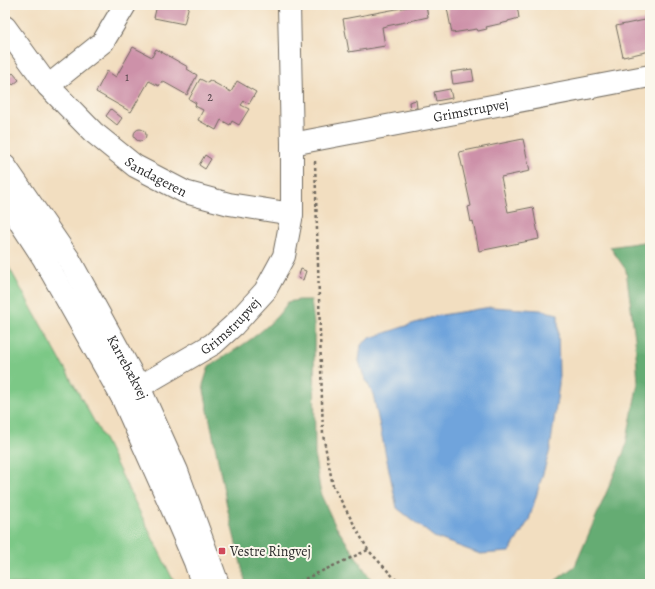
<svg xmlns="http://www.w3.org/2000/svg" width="655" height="589" viewBox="0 0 655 589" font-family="Alegreya,serif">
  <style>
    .green { fill: #7cc886; stroke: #547a58 }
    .forest { fill: #65ac73; stroke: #486c4f }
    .water { fill: #6fa4dc; stroke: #4d6884 }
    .building { fill: #cd91a9 }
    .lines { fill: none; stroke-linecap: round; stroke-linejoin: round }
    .minor-casing { stroke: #716a5f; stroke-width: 24 }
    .path { stroke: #716a5f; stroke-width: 2.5; stroke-dasharray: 3 3; stroke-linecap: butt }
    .minor { stroke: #fff; stroke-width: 22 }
    .poi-dot { fill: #d1495b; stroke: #fbf7ec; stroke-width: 1.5 }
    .labels { text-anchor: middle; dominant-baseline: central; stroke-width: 4; stroke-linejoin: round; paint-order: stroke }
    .number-label { font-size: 12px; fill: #54444a }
    .street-label { font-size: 14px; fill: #2b2b2b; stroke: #fbf7ec }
    .poi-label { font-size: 14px; fill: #2b2b2b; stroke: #fbf7ec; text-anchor: start }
  </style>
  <rect width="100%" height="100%" fill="#fbf7ec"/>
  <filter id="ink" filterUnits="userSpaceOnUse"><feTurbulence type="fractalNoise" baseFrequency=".025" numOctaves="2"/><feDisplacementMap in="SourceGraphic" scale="8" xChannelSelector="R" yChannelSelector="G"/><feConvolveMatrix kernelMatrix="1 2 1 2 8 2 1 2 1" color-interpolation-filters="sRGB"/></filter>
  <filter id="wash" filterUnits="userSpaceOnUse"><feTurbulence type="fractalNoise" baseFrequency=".012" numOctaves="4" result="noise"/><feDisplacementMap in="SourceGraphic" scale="16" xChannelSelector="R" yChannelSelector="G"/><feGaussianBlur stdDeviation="0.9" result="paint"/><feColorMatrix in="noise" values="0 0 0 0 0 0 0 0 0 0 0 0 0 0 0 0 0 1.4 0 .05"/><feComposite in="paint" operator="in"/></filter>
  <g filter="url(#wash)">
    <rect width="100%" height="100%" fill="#f2dec0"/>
    <path class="green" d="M5 260 105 441 175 584H5Z"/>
    <path class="forest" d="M650 241V584H551L575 566 625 449 638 383 635 338 626 270 610 247Z
      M299 300H311L314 324 315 459 321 495 335 525 374 584H246L228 511 203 385 209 366C237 349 270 330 288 302Z"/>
    <path class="water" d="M491 307 540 310 558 314 559 384 550 450 529 520 509 552 480 554 434 537 397 508 373 394 363 374 359 361 361 345 370 338 436 316Z"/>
    <g id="blocks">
      <path class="building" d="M157 5H189L184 24 154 18Z
        M418 5H426L428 17 382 27 385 46 349 52 343 19Z
        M461 5H517L519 18 508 21V22L486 27 487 29 478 31 477 29 452 33 447 8Z
        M650 19V51L623 57 616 26Z
        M133 47 152 57 156 49 188 67 187 69 197 75 187 95 162 81 159 86 149 81 131 112 96 92 107 71 116 77Z
        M472 69 474 81 453 84 451 72Z
        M13 73 19 80 13 85 7 78Z
        M200 79 208 83 209 80 231 92 237 81 256 92 249 104 244 101 241 105 249 109 239 125 232 121 230 125 221 120 216 130 198 120 203 110 195 106 196 103 189 99Z
        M450 89 452 98 436 101 434 92Z
        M416 100 417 108 410 109 409 102Z
        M111 109 122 118 117 125 106 116Z
        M134 135a6 6 0 1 1 12 0a6 6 0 1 1-12 0Z
        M523 139 530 171 501 177 508 212 533 207 539 239 479 251 473 221 471 222 468 207 471 206 459 152Z
        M205 155 211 159 205 169 199 165Z
        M301 269 306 271 303 280 298 278Z"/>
    </g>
  </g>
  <g filter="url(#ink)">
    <use href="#blocks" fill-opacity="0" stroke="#716a5f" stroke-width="1"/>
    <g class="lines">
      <g class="minor-casing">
        <g id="minor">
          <path id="s1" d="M5 27 48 86 93 132 135 166 185 192 229 204 292 214"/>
          <path d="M48 86 103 42 125 5"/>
          <path id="s2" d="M292 144 650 76"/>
          <path id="s3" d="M5 166 69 259 139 387 177 471 218 584"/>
          <path d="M5 199 44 259 122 397 174 513 195 562 201 580"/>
          <path id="s4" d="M122 397 213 344 234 325 265 291 284 256 292 214V144L289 5"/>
        </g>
      </g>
      <path class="path" d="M315 161 323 435 333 486 368 550 400 584
        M294 584 368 550"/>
      <use href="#minor" class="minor"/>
    </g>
  </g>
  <rect class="poi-dot" x="218" y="547" width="8" height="8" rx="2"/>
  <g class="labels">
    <g class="number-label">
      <text x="127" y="77">1</text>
      <text x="210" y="97">2</text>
    </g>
    <g class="street-label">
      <text stroke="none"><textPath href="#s2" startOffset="182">Grimstrupvej</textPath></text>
      <text stroke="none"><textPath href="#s1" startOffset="215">Sandageren</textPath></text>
      <text stroke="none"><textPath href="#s4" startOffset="130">Grimstrupvej</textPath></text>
      <text stroke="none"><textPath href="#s3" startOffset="236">Karrebækvej</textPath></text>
    </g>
    <g class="poi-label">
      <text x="230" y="551">Vestre Ringvej</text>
    </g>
  </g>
  <rect width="655" height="589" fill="none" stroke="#fbf7ec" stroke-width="20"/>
</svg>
